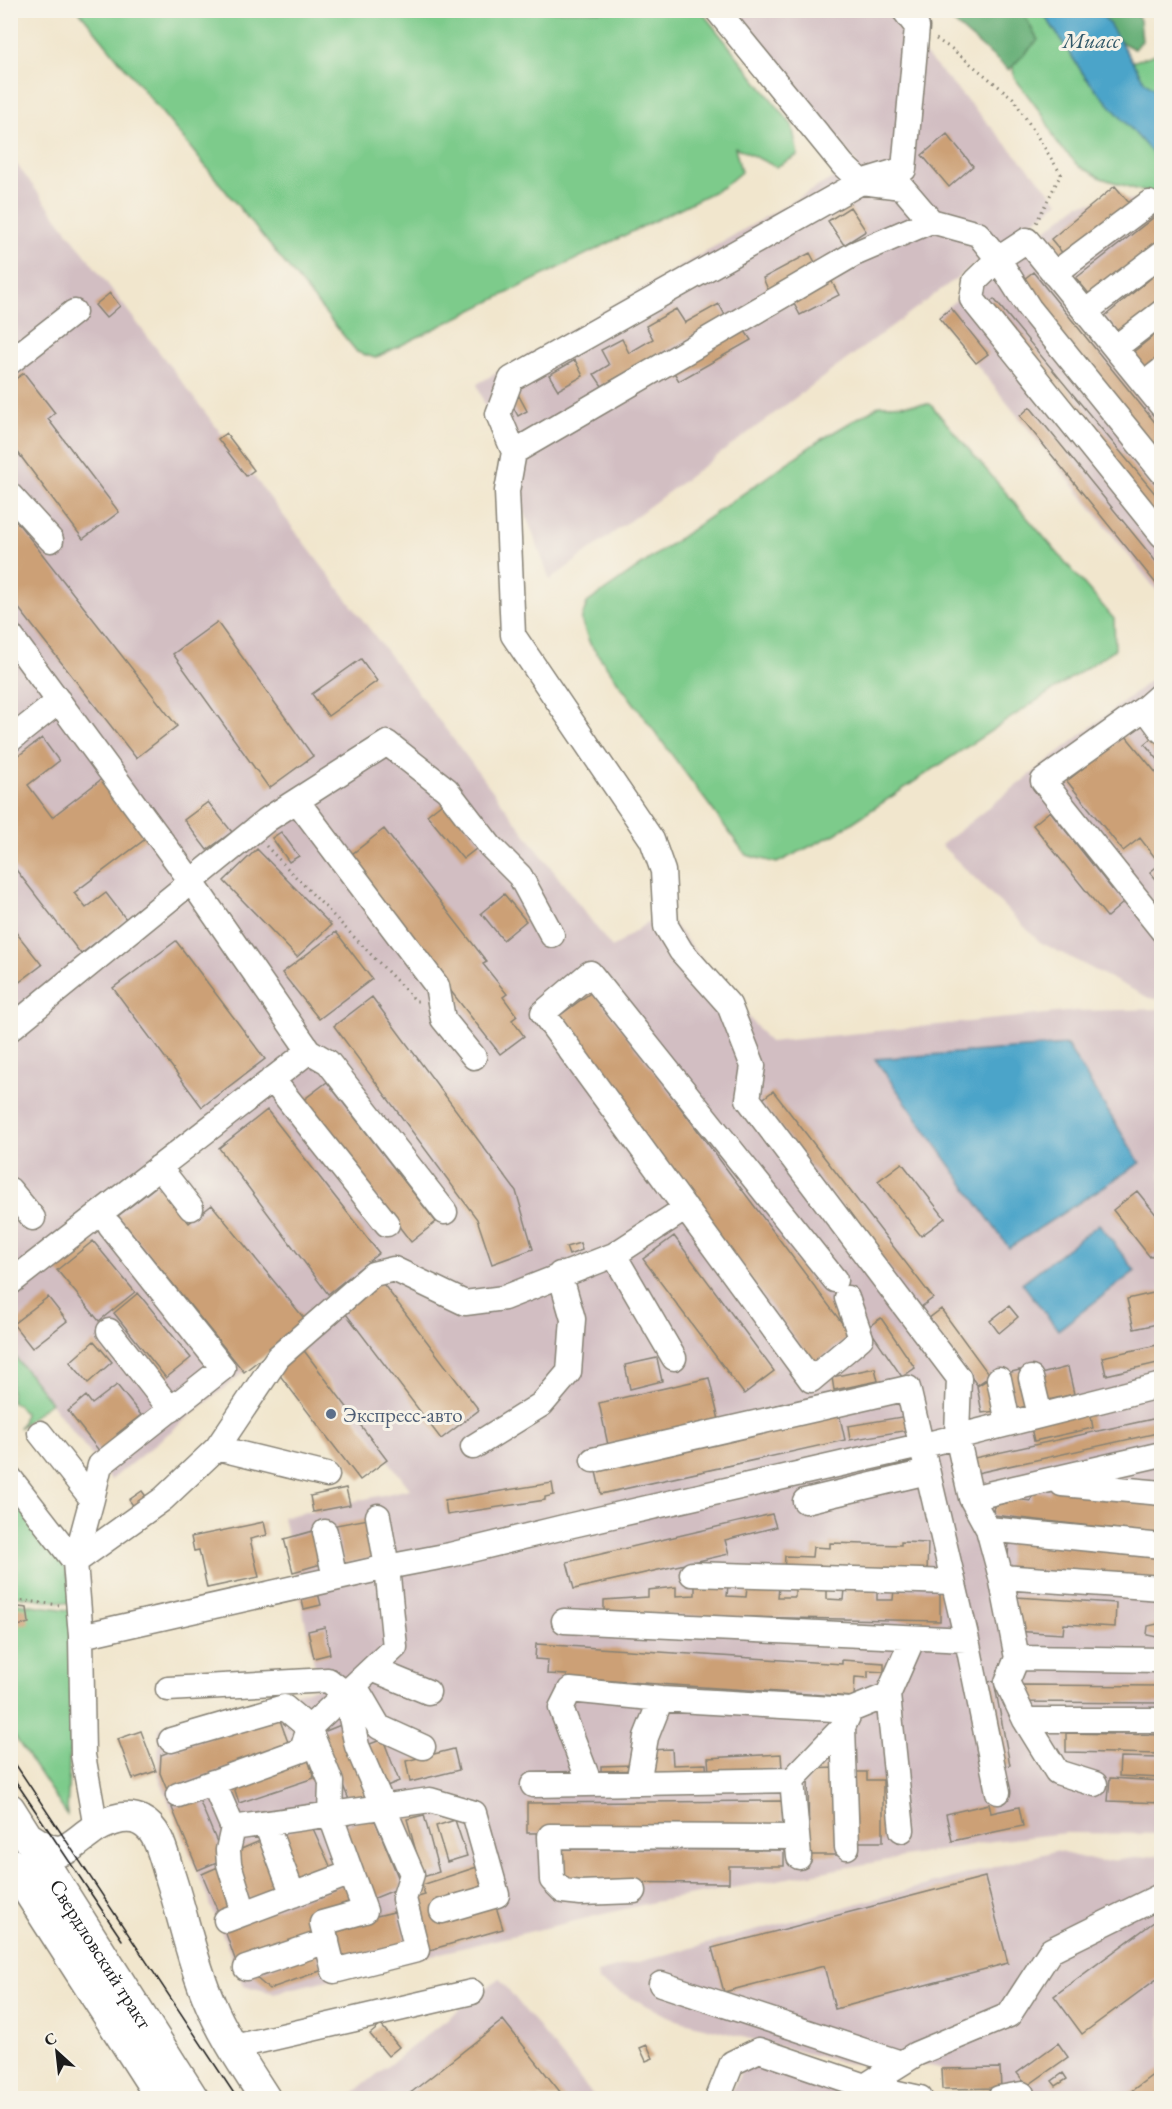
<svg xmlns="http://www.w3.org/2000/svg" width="1172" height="2109" viewBox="0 0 1172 2109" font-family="'EB Garamond',serif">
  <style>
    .industrial { fill: #d2bec2 }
    .green { fill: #7dcb8b; stroke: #4c7454; stroke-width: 1.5 }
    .forest { fill: #66af77; stroke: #41664a; stroke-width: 1.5 }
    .water { fill: #4ca4c9; stroke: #346072; stroke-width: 1.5 }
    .building { fill: #cca076 }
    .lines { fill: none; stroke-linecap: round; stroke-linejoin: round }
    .minor-casing { stroke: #868174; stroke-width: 27 }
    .major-casing { stroke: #868174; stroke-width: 33 }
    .path { stroke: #868174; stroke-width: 3; stroke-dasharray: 1.5 4.5; stroke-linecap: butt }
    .minor { stroke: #fff; stroke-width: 24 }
    .major { stroke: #fff; stroke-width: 30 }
    .tram { stroke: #1c1c1c; stroke-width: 1.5 }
    .service-dot { fill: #5c6f8a; stroke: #f7f3e8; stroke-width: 2 }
    .labels { text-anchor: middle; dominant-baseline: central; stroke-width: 6; stroke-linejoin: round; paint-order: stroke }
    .service-label { font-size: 21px; fill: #4e5e75; stroke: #f7f3e8; text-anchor: start }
    .street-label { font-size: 21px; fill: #1c1c1c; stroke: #f7f3e8 }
    .water-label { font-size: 22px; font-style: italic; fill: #32596a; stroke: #f7f3e8 }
  </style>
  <rect width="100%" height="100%" fill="#f7f3e8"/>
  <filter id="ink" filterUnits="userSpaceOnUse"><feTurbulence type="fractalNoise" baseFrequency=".0167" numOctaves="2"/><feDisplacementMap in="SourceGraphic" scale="12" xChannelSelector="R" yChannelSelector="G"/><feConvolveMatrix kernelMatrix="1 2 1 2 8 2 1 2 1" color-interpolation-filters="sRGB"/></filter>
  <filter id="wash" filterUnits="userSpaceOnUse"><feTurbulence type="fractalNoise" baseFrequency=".008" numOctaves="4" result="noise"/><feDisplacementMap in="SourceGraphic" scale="24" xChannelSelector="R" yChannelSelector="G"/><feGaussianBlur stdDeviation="1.35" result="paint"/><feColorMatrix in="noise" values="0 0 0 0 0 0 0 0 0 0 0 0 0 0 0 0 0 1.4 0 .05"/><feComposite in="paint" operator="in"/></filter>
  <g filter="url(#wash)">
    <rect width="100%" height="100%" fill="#f1e6cd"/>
    <path class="industrial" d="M732 11H886L1059 202 550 580 477 384 857 164Z
      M11 157 612 948 663 911 769 1042 1076 1011 1161 1009V1834L1066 1833 993 1841 654 1902 273 1993 243 1985 158 1775 159 1728 319 1687 283 1517 410 1489 292 1333 111 1480 12 1354H11Z
      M1117 199 1153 201 1161 209V596L937 315 1079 204Z
      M1161 672V1000L1149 998 1040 942 941 845Z
      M1055 1851 1100 1862 1161 1855V2098H1015L1013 2084 883 2056 877 2063 849 2064 676 2020 598 1981 597 1973Z
      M499 1978 595 2098H347Z
      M746 2062 870 2098H728Z"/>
    <path class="green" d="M79 11H701L792 125 798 155 776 167 735 147 741 172 723 187 375 358 357 352Z
      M1007 11H1042L1086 78 1161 52V197L1101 178 1079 166 1057 143 1044 117 1014 77Z
      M930 404 1114 619 1115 649 835 834 777 863 746 855 590 644 581 620 587 603 817 442 880 405Z
      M12 1353 51 1402 19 1428 22 1423 24 1413 17 1404 11 1402Z
      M10 1491 61 1554 76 1604 11 1595Z
      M10 1602 76 1611 67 1815 11 1731Z"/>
    <path class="forest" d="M940 11H1022L1038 40 1009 70Z
      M1088 11H1135L1140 20 1142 41 1134 49 1108 35Z"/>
    <path class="water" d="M1042 11H1098L1108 22 1145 82 1161 93V163L1086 78Z
      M1067 1045 1140 1163 1009 1248 875 1059Z
      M1099 1224 1135 1271 1058 1330 1022 1283Z"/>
    <g id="blocks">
      <path class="building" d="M947 134 973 166 949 187 922 155Z
        M1115 186 1134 209 1069 261 1051 239Z
        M850 207 866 231 844 245 828 221Z
        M1162 211V249L1095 301 1076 278Z
        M810 253 817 266 769 292 763 278Z
        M1162 269V309L1125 340 1105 316Z
        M1033 272 1162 431V458L1019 283Z
        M831 280 839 295 800 315 792 300Z
        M110 293 120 306 106 318 95 305Z
        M994 299 1162 502V527L982 309Z
        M719 304 726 317 602 386 594 374 609 365 601 350 622 339 629 353 653 339 646 326 676 309 685 323Z
        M951 308 988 354 976 363 939 318Z
        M743 328 751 340 679 381 672 369Z
        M1162 329V369L1151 377 1132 353Z
        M575 360 583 376 558 390 549 375Z
        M24 373 55 413 48 419 119 512 83 539 13 446 10 447V383Z
        M519 396 527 411 518 416 510 401Z
        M1030 407 1162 569V591L1020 416Z
        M226 433 254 470 246 476 218 439Z
        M10 513 177 726 136 758 10 597Z
        M217 622 313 756 269 788 173 654Z
        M361 659 377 681 328 716 312 694Z
        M1125 735 1162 780V886L1150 872 1160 864 1140 838 1123 851 1067 781Z
        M1156 735 1162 741V761L1160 762 1145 744Z
        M42 738 59 761 28 785 52 817 103 778 148 837 74 893 86 908 106 893 126 919 81 954 10 862V762Z
        M446 800 481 845 463 859 427 815Z
        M208 802 232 832 207 850 184 820Z
        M1050 811 1123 903 1107 917 1033 825Z
        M384 829 487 962 483 964 507 994 503 997 517 1016 512 1020 524 1036 500 1054 347 858Z
        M281 832 299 856 289 862 272 838Z
        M257 849 331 925 297 957 224 881Z
        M504 894 526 921 503 940 481 913Z
        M10 925 42 965 10 989Z
        M336 932 372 979 319 1019 282 973Z
        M176 941 265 1059 202 1107 113 988Z
        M593 991 851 1335 814 1363 555 1019Z
        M372 997 516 1191 533 1249 492 1264 477 1219 334 1026Z
        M327 1082 436 1222 411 1242 302 1101Z
        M773 1091 933 1298 921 1307 760 1101Z
        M267 1110 379 1253 328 1294 219 1148Z
        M902 1163 945 1218 921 1236 878 1181Z
        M158 1185 189 1223 212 1205 307 1322 244 1372 118 1216Z
        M1137 1191 1162 1222V1248L1150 1257 1113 1210Z
        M674 1236 774 1371 744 1394 643 1259Z
        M93 1241 135 1292 99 1321 57 1270Z
        M580 1243 582 1250 569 1255 566 1247Z
        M381 1281 479 1410 441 1439 343 1310Z
        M1162 1291V1323L1134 1329 1127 1299Z
        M138 1293 191 1358 166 1378 114 1313Z
        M48 1297 67 1321 32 1348 13 1324Z
        M1009 1306 1018 1317 999 1333 990 1321Z
        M941 1309 990 1376 977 1385 928 1319Z
        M881 1318 915 1368 902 1377 868 1327Z
        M94 1341 112 1362 88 1383 70 1362Z
        M1162 1344V1362L1106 1375 1102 1357Z
        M302 1348 387 1460 360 1480 275 1369Z
        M657 1358 662 1381 630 1389 625 1365Z
        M1068 1367 1074 1394 1044 1401 1037 1375Z
        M875 1368 878 1381 834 1390 832 1377Z
        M1020 1370 1029 1406 1015 1409 1007 1373Z
        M709 1378 719 1420 608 1445 599 1403Z
        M990 1378 996 1411 982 1413 977 1386Z
        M117 1385 141 1415 117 1434 123 1442 104 1457 68 1411 86 1396 92 1404Z
        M1089 1406 1093 1428 1034 1441 1029 1419Z
        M839 1413 845 1440 601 1494 595 1467Z
        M907 1416 909 1430 850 1440 848 1426Z
        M1162 1417V1432L968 1475 965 1460Z
        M552 1483 554 1495 545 1497V1500L447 1515 445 1500Z
        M346 1488 350 1505 313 1512 310 1496Z
        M1050 1488 1162 1500V1534L993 1515 995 1497 1031 1501 1033 1491 1050 1493Z
        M142 1491 150 1502 138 1512 129 1500Z
        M772 1514 776 1527 725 1540 729 1554 574 1589 567 1562Z
        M368 1519 376 1557 344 1564 336 1525Z
        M264 1522 267 1535 250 1539 259 1577 207 1588 199 1550 194 1551 191 1537Z
        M313 1531 321 1564 293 1572 284 1539Z
        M901 1542 928 1543 927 1572H784L785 1556 812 1557 813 1547 830 1548V1543L901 1545Z
        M1009 1542 1162 1554 1160 1580 1007 1569Z
        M695 1584 728 1585 727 1596 746 1597 747 1586 779 1587 778 1597H795V1588H827V1599L844 1600 845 1589H877V1600H893L894 1590H940V1621L604 1614V1600L648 1597V1590L676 1587V1596L695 1595Z
        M318 1593 321 1605 304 1609 301 1597Z
        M1015 1597 1116 1603 1115 1627 1064 1624 1063 1634 1013 1631Z
        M10 1606 27 1608 29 1623 10 1628Z
        M1162 1623V1638L1147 1635 1148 1626Z
        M325 1627 330 1654 314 1658 308 1631Z
        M536 1644 842 1664V1660L884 1663V1672L868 1671V1678L855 1677 854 1697 567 1678V1675L547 1674 548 1660 535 1659Z
        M994 1681 1010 1765 997 1768 981 1683Z
        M1022 1685 1162 1686V1703L1022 1702Z
        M277 1712 289 1745 167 1790 160 1773 161 1755Z
        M343 1724 372 1793 350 1802 321 1733Z
        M141 1731 156 1771 133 1779 118 1739Z
        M1066 1733 1162 1735V1754L1066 1752Z
        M383 1739 399 1781 382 1788 365 1746Z
        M454 1749 459 1770 410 1782 406 1761Z
        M672 1749 673 1765 706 1764 707 1779 649 1781 647 1750Z
        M781 1754 782 1769 709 1773 708 1758Z
        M1120 1757 1162 1758V1778L1119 1776Z
        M308 1759 314 1778 239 1803 233 1784Z
        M635 1765V1777L601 1778V1766Z
        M835 1768 837 1855H809L808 1769Z
        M852 1772H867V1780H883V1842H852Z
        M1110 1778 1162 1781V1803L1108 1801Z
        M198 1797 224 1859 198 1870 172 1808Z
        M782 1801 783 1831 527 1833V1803Z
        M989 1804 991 1813 1019 1807 1023 1826 952 1841 946 1814Z
        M373 1815 402 1887 370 1900 341 1828Z
        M424 1815 439 1872 423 1877 407 1819Z
        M455 1820 467 1856 447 1862 436 1826Z
        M310 1822 331 1868 297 1883 276 1838Z
        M262 1840 282 1886 250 1900 230 1854Z
        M560 1849 784 1850V1866H729V1883L560 1882Z
        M480 1866 494 1900 503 1929 426 1951 411 1899 425 1895 422 1885Z
        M218 1867 235 1907 219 1914 202 1874Z
        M985 1877 1008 1963 835 2009 824 1966 724 1992 712 1948Z
        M345 1884 351 1901 313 1915 319 1932 236 1962 224 1928Z
        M398 1911 406 1944 339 1960 331 1927Z
        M1162 1916V1975L1082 2034 1054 1996Z
        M315 1951 323 1970 269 1989 253 1975Z
        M503 2020 565 2098H403L413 2091Z
        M381 2025 399 2047 388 2056 370 2034Z
        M1058 2043 1068 2057 1027 2086 1017 2073Z
        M647 2045 653 2058 646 2061 640 2048Z
        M1000 2068 1001 2088 942 2089 941 2069Z
        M1162 2068V2098H1122Z
        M1063 2073 1067 2079 1056 2086 1052 2081Z"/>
    </g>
  </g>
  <g filter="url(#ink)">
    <use href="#blocks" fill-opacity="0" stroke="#868174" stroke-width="1.5"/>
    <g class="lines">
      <g class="minor-casing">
        <path id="minor" d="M717 10 843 165 861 182 902 187 931 221 978 234 998 259 1029 308 1162 472
          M931 221 854 254 514 452 507 491 513 635 652 840 663 871 666 926 681 951 729 1005 753 1066 748 1099 959 1378 957 1436 971 1498 988 1529 1001 1577 1017 1658 1007 1682 1025 1720 1057 1772 1095 1784
          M1054 274 1149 203
          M1085 312 1162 253
          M1115 348 1162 312
          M10 362 74 312
          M1144 384 1162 370
          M1162 406 1027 240 998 259 975 281 972 299 1162 535
          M514 452 498 414 511 379 861 182 904 169 917 27 904 10
          M10 495 51 540
          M10 635 191 881 309 1051 328 1062 445 1212
          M1162 693 1145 708 1043 781 1162 930
          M1145 708 1162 731
          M10 740 59 701
          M297 801 437 986 443 1019 474 1057
          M10 1029 268 819 387 743 447 790 490 846 520 876 552 935
          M272 1079 387 1224
          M159 1167 191 1208
          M10 1190 33 1218
          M614 1255 674 1358
          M835 1280 590 973 543 1013 811 1380 861 1338 847 1298
          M10 1283 309 1051
          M109 1331 171 1410
          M1031 1378 1040 1415
          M999 1379 1008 1423
          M40 1433 92 1499 75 1562 163 1499 217 1448 278 1357 373 1274 394 1269 465 1303 504 1298 614 1255 686 1208
          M473 1447 542 1404 569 1372 573 1319 560 1274
          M217 1448 327 1475
          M10 1478 75 1562 81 1636 83 1755 96 1828
          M1062 1484 1162 1493
          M971 1498 1162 1454
          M92 1499 100 1465 223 1368 110 1226
          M805 1501 927 1472
          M988 1529 1162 1546
          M325 1532 335 1578
          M692 1574 953 1582
          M1001 1577 1162 1588
          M564 1621 967 1640 908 1388 593 1460
          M81 1636 387 1567 450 1555 568 1526 920 1446 1162 1385
          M967 1640 998 1792
          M1017 1658 1162 1660
          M372 1669 428 1692
          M355 1686 379 1727 423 1747
          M168 1689 328 1680 346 1694 357 1746 412 1874 404 1899 417 1950 334 1971 322 1923 365 1911 330 1814 331 1782 309 1728 284 1707 171 1740
          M1025 1720H1162
          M843 1727 847 1847
          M792 1780 799 1857
          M213 1782 233 1828 430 1800 474 1813 497 1895 442 1911
          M638 1783 646 1737 661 1699
          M590 1784 561 1708 570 1690 661 1699 851 1710
          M533 1785 792 1780 843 1727 851 1710 888 1695
          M178 1795 302 1750 309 1728 395 1647 387 1567 378 1516
          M266 1824 293 1895
          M233 1828 228 1850 229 1864 244 1913
          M902 1830 888 1695 913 1638
          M634 1891 581 1893 563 1891 552 1880 550 1836 797 1837
          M226 1920 351 1873
          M246 1968 327 1941
          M661 1984 901 2063
          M234 2047 472 1992
          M865 2086 916 2054 1009 2015 1051 1950 1162 1895
          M718 2098 732 2063 759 2050 865 2086 920 2098
          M999 2098 1022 2094"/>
      </g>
      <g class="major-casing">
        <g id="major">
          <path id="s1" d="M10 1809 193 2098"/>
          <path d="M31 1839C62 1860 65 1850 90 1832 103 1822 126 1813 141 1821 160 1830 164 1859 170 1876 184 1919 192 1962 210 2003 224 2037 246 2068 265 2098"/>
          <path d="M10 1863 161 2098"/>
        </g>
      </g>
      <path class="path" d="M936 39 952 49 1013 98 1061 174 1036 223
        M266 846 416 1001H422
        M10 1599 59 1605"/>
      <use href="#minor" class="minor"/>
      <use href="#major" class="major"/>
      <path class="tram" d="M10 1756 237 2098
        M10 1773 122 1940"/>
    </g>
  </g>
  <circle class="service-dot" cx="331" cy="1414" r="6"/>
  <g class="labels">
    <g class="service-label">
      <text x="343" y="1414">Экспресс-авто</text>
    </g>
    <g class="street-label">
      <text stroke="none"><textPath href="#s1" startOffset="171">Свердловский тракт</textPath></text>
    </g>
    <g class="water-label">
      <text x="1091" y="40">Миасс</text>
    </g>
  </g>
  <rect width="1172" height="2109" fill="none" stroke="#f7f3e8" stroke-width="36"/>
  <g transform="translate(57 2052) rotate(333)" stroke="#f7f3e8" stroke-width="4.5" paint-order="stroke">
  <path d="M0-4.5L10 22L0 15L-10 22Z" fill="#1c1c1c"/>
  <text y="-9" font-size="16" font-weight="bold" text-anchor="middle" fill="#1c1c1c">С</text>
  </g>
</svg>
